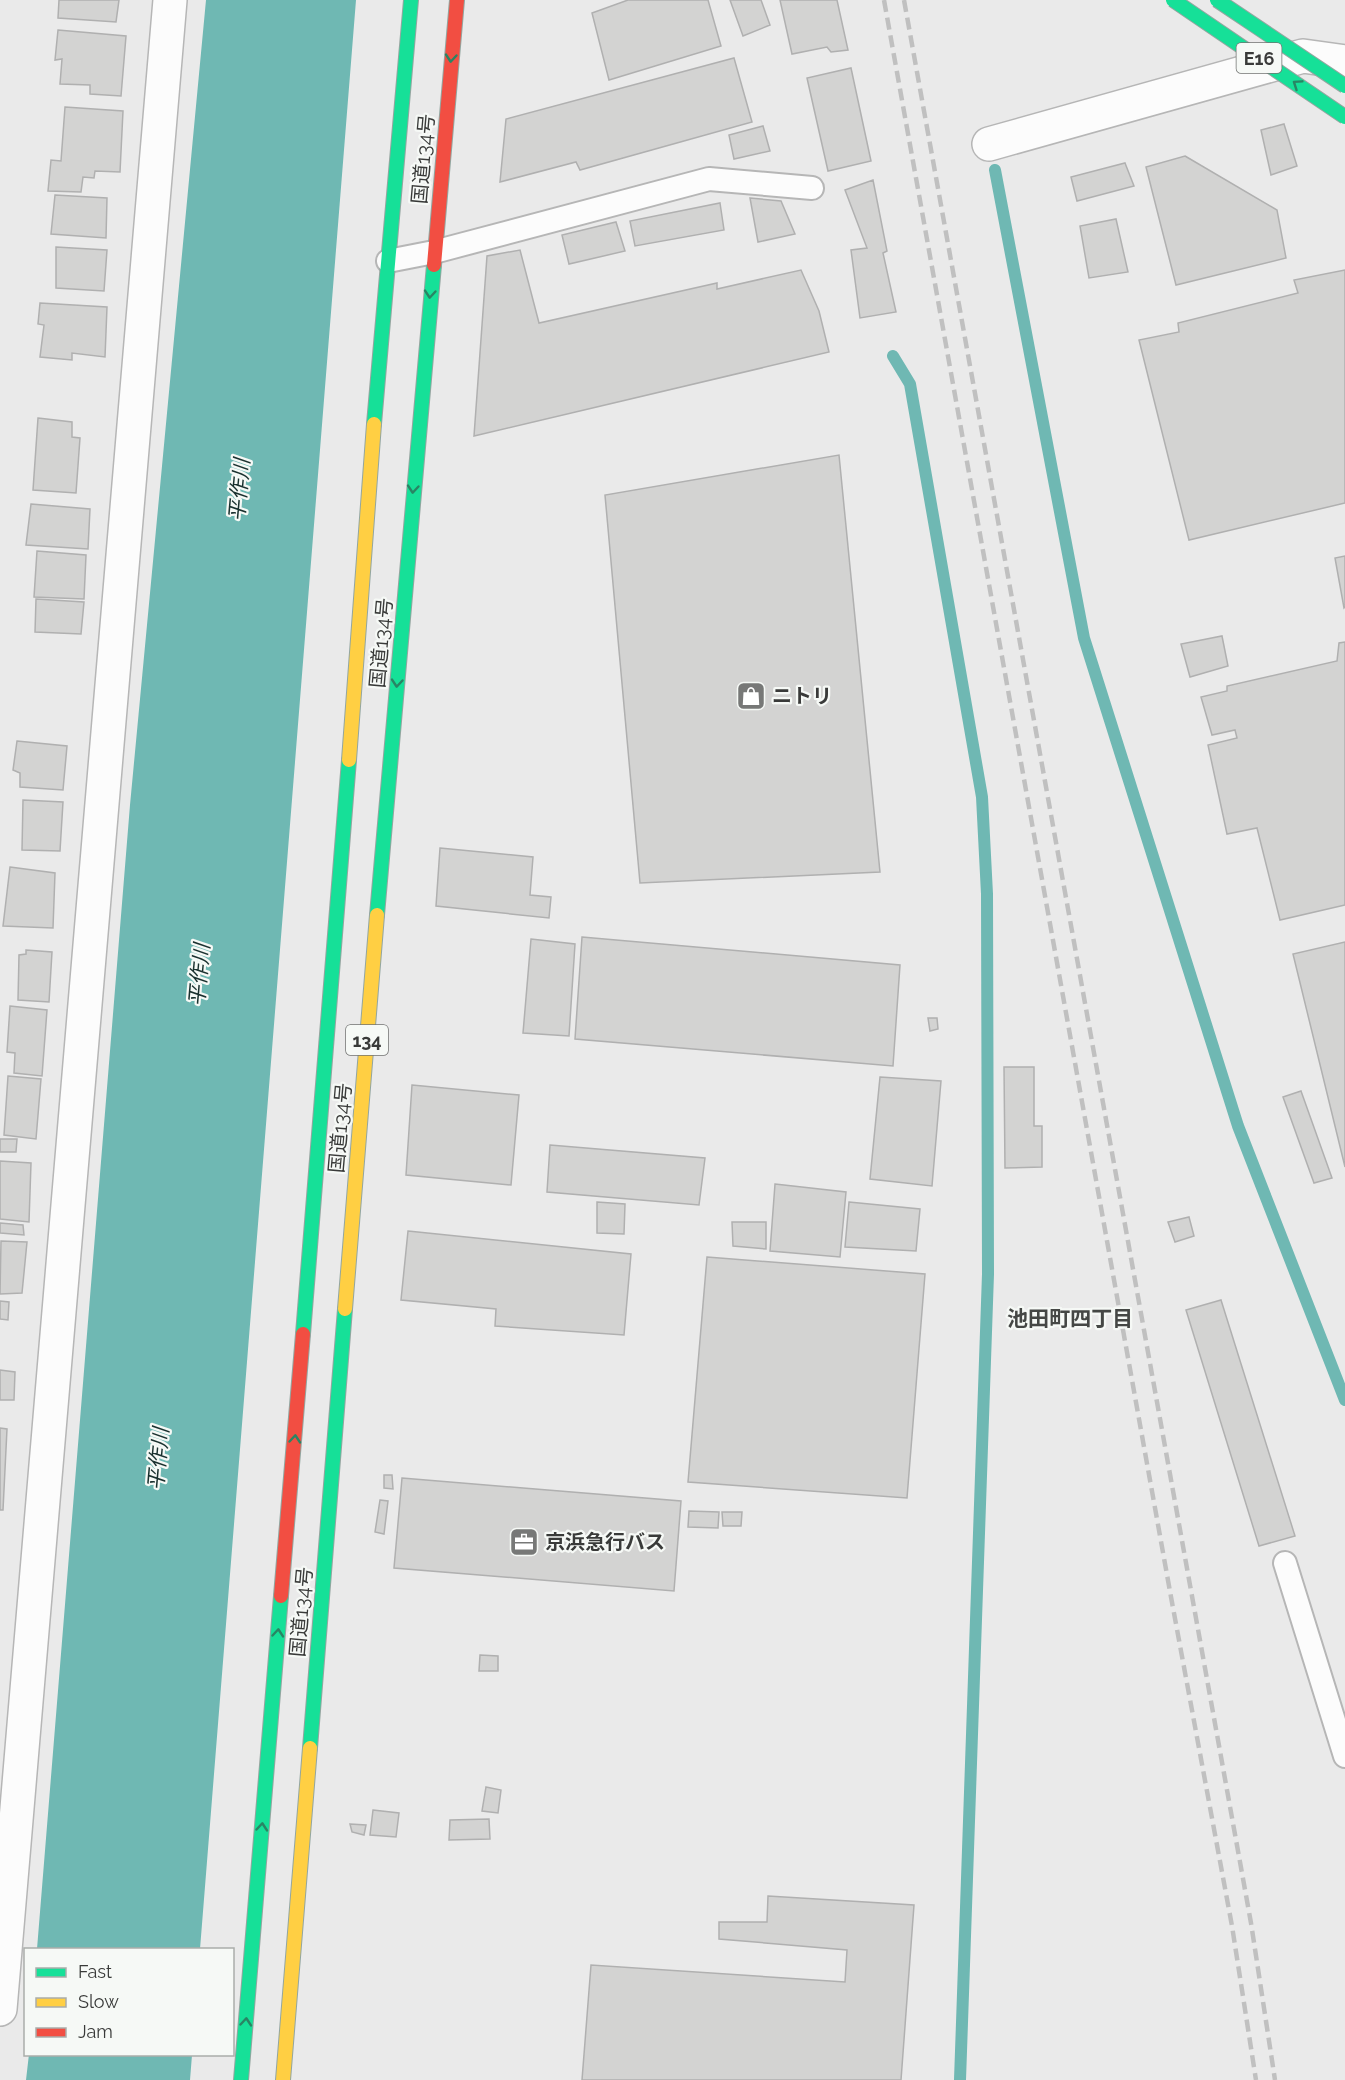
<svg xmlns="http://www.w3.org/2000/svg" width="1345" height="2080" viewBox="0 0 1345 2080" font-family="Raleway,'Noto Sans JP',sans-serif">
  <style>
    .water { fill: #6fb8b3 }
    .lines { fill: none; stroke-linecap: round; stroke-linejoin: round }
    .stream { stroke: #6fb8b3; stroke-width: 12 }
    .building { fill: #d3d3d2; stroke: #b0b0b0; stroke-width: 1.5 }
    .lane-casing { stroke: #b6b6b6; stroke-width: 26 }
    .street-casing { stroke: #b6b6b6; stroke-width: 36 }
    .fast-casing { stroke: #93a6a0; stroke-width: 16 }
    .slow-casing { stroke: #93a6a0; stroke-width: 16 }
    .jam-casing { stroke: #93a6a0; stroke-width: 16 }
    .lane { stroke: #fcfcfc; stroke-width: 22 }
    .street { stroke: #fcfcfc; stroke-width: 33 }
    .fast { stroke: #16e098; stroke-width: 14 }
    .slow { stroke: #ffcf43; stroke-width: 14 }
    .jam { stroke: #f24e42; stroke-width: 14 }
    .rail { stroke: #c0c0c0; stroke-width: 4.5; stroke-dasharray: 12 6; stroke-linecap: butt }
    .fast-bridge-casing { stroke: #93a6a0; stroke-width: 16; stroke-linecap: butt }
    .fast-bridge { stroke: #16e098; stroke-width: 14 }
    .oneway { stroke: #298564 }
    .labels { text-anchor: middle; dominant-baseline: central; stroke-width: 4.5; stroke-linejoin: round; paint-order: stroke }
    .shield { fill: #f6f9f6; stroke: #727372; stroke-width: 1.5 }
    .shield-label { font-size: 18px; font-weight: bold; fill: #393a39 }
    .street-label { font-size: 20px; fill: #393a39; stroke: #f6f9f6 }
    .poi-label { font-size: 20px; font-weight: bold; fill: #393a39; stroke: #f6f9f6; text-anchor: start }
    .water-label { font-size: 21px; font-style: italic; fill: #1a312f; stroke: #f6f9f6 }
    .neighbourhood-label { font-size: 21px; font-weight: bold; fill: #454745; stroke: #f6f9f6 }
  </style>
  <rect width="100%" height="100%" fill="#eaeaea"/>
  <path class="water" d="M206 0H356L200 1949H37L130 805Z
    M29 2054H192V2055L190 2080H26Z"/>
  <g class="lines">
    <path class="stream" d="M995 170 1084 638 1238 1126 1345 1400
      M893 356 910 384 982 797 987 894 988 1274 960 2080"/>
  </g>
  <path class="building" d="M59 0H119L116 22 58 18Z
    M628 0H708L721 46 609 80 592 13Z
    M730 0H761L770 25 743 36Z
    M780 0H837L848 50 831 52 827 47 792 54Z
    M58 30 126 36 121 96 90 94V85L60 84 62 59 55 60Z
    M734 58 752 122 580 170 576 162 500 182 506 119Z
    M851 68 871 161 828 171 807 78Z
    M65 107 123 111 120 172 95 171 94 178 83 177 81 192 48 191 51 160 61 161Z
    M1284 124 1297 166 1271 175 1261 130Z
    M763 126 770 151 734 159 729 135Z
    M1185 156 1277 210 1286 258 1176 285 1146 167Z
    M1125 163 1134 186 1077 201 1071 177Z
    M873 180 887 251 883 253 896 312 860 318 851 250 867 248 845 190Z
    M55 195 107 198 106 238 51 234Z
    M750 198 781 201 795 234 758 242Z
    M720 203 724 230 635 246 630 221Z
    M1116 219 1128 272 1089 278 1080 226Z
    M616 222 625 251 569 264 562 235Z
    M56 247 107 250 104 291 56 288Z
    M520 250 539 323 717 283V289L801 270 819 311 829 352 474 436 487 256Z
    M1345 270V503L1189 540 1139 340 1179 332 1178 323 1298 293 1294 280Z
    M40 303 107 307 105 357 72 353V360L40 357 44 325 38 324Z
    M38 418 72 422V437L80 438 76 493 33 490Z
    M839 455 880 872 640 883 605 495Z
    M31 504 90 509 88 549 26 545Z
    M37 551 86 555 84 599 34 597Z
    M1345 556V607L1344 608 1335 558Z
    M36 599 84 602 81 634 35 632Z
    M1222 636 1228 666 1190 677 1181 644Z
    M1345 642V905L1280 920 1257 828 1227 834 1208 745 1237 738 1235 730 1212 735 1201 697 1227 691V686L1337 661 1339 643Z
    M17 741 67 746 63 790 20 787V773L13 770Z
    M23 800 63 802 60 851 22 850Z
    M440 848 533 857 530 895 551 897 549 918 436 906Z
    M10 867 55 873 53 928 3 926Z
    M582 937 900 965 893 1066 575 1039Z
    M531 939 575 944 569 1036 523 1033Z
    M1345 942V1167L1293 954Z
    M26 950 52 952 49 1002 18 1000 19 955 26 954Z
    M10 1006 47 1010 42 1076 14 1073 15 1053 7 1052Z
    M928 1018H937L938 1029 930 1031Z
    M1004 1067H1034V1126H1042V1167L1005 1168Z
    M8 1076 41 1079 36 1139 4 1135Z
    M880 1077 941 1081 932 1186 870 1179Z
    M412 1085 519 1095 511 1185 406 1175Z
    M1301 1091 1332 1178 1314 1183 1283 1097Z
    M0 1139H17L16 1152H0Z
    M550 1145 705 1158 699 1205 547 1192Z
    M0 1161 31 1163 29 1222 0 1219Z
    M775 1184 846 1192 840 1257 770 1251Z
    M597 1202 625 1204 624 1234 597 1233Z
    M849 1202 920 1209 916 1251 845 1247Z
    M1189 1217 1194 1236 1175 1242 1168 1222Z
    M732 1222H766V1249L733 1246Z
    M0 1223 23 1225 24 1235 0 1233Z
    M408 1231 631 1254 624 1335 495 1326 496 1309 401 1300Z
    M1 1241 27 1242 22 1293 0 1294Z
    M707 1257 925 1274 907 1498 688 1482Z
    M1221 1300 1295 1536 1259 1546 1186 1310Z
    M0 1301 9 1302 8 1320 0 1319Z
    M0 1370 15 1372 14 1400H0Z
    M0 1428 7 1429 3 1510H0Z
    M384 1475H392L393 1489 384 1488Z
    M402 1478 681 1501 674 1591 394 1568Z
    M380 1500 388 1501 384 1534 375 1532Z
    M689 1511 719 1512 718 1528 688 1527Z
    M722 1512H742L741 1526H723Z
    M480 1655 498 1656V1671H479Z
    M486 1787 501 1790 498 1813 482 1811Z
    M373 1810 399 1813 396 1837 370 1835Z
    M489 1819 490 1839 449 1840 450 1820Z
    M350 1824 366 1825 364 1835 352 1832Z
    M768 1896 914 1905 901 2080H582L591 1965 845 1982 847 1950 719 1939V1922H767Z"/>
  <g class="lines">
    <g class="lane-casing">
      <path id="lane" d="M388 261 434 252 709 179 812 188
        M1285 1563 1345 1756"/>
    </g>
    <g class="street-casing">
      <path id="street" d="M989 144 1303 56 1345 62
        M0 2009 170 0"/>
    </g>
    <g class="fast-casing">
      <path id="fast" d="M374 424 411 0
        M377 915 434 265
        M303 1334 349 760
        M310 1748 345 1309
        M241 2080 281 1596"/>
    </g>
    <g class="slow-casing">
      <path id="slow" d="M349 760 374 424
        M345 1309 377 915
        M283 2080 310 1748"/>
    </g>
    <g class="jam-casing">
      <path id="jam" d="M434 265 457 0
        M281 1596 303 1334"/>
    </g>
    <use href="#lane" class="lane"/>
    <use href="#street" class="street"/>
    <use href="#fast" class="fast"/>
    <use href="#slow" class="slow"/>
    <use href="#jam" class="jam"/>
    <path class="rail" d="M884 0 1171 1597 1232 1926 1256 2080
      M904 0 1251 1923 1275 2080"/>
    <g class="fast-bridge-casing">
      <path id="fast-bridge" d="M1173 0 1345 117
        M1217 0 1345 86"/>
    </g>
    <use href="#fast-bridge" class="fast-bridge"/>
  </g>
  <defs><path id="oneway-chevron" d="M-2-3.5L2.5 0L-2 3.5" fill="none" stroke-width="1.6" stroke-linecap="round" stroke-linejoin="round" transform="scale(1.5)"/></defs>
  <g class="oneway">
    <use href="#oneway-chevron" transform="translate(451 58) rotate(95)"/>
    <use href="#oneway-chevron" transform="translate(1297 84) rotate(-146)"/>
    <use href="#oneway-chevron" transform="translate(430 294) rotate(95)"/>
    <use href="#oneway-chevron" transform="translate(413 489) rotate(95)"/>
    <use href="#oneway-chevron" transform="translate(397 683) rotate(95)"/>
    <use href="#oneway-chevron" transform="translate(295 1439) rotate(-85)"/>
    <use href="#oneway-chevron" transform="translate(278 1633) rotate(-85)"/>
    <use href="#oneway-chevron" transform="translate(262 1827) rotate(-85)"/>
    <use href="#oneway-chevron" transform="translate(246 2022) rotate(-85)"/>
  </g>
  <defs>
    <g id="shop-square" transform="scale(1.5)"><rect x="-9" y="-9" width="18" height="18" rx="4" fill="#777877" stroke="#f6f9f6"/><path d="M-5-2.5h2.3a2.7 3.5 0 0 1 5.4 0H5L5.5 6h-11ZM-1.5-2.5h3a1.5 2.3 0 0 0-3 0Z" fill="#fff"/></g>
    <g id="office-square" transform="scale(1.5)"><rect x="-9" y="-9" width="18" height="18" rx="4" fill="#777877" stroke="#f6f9f6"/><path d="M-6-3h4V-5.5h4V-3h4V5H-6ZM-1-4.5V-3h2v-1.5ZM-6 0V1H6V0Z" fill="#fff"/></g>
  </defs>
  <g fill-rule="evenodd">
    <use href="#shop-square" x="751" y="696"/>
    <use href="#office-square" x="524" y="1542"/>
  </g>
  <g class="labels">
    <g class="shield">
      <rect x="1236.5" y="43" width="45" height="30" rx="4.5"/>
      <rect x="346" y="1025" width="42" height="30" rx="4.5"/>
    </g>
    <g class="shield-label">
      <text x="1259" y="58">E16</text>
      <text x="367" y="1040">134</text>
    </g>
    <g class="street-label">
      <text transform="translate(423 159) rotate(-85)">国道134号</text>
      <text transform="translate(381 643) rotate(-85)">国道134号</text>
      <text transform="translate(340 1128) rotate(-85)">国道134号</text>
      <text transform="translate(301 1612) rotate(-85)">国道134号</text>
    </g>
    <g class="poi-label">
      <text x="772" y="696">ニトリ</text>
      <text x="545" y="1542">京浜急行バス</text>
    </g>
    <g class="water-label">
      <text transform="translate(239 490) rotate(-85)">平作川</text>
      <text transform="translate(199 975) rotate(-85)">平作川</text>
      <text transform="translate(158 1459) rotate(-85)">平作川</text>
    </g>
    <g class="neighbourhood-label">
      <text x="1070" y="1318">池田町四丁目</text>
    </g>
  </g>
  <rect x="24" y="1948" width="210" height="108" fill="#f6f9f6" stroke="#aaadaa" stroke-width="1.5"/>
  <rect x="36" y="1968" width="30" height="9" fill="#16e098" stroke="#aaadaa" stroke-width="1.5"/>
  <text x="78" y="1978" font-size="18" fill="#393a39">Fast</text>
  <rect x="36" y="1998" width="30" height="9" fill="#ffcf43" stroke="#aaadaa" stroke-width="1.5"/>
  <text x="78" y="2008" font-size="18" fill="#393a39">Slow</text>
  <rect x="36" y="2028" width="30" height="9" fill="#f24e42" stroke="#aaadaa" stroke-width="1.5"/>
  <text x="78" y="2038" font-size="18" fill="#393a39">Jam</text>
</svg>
